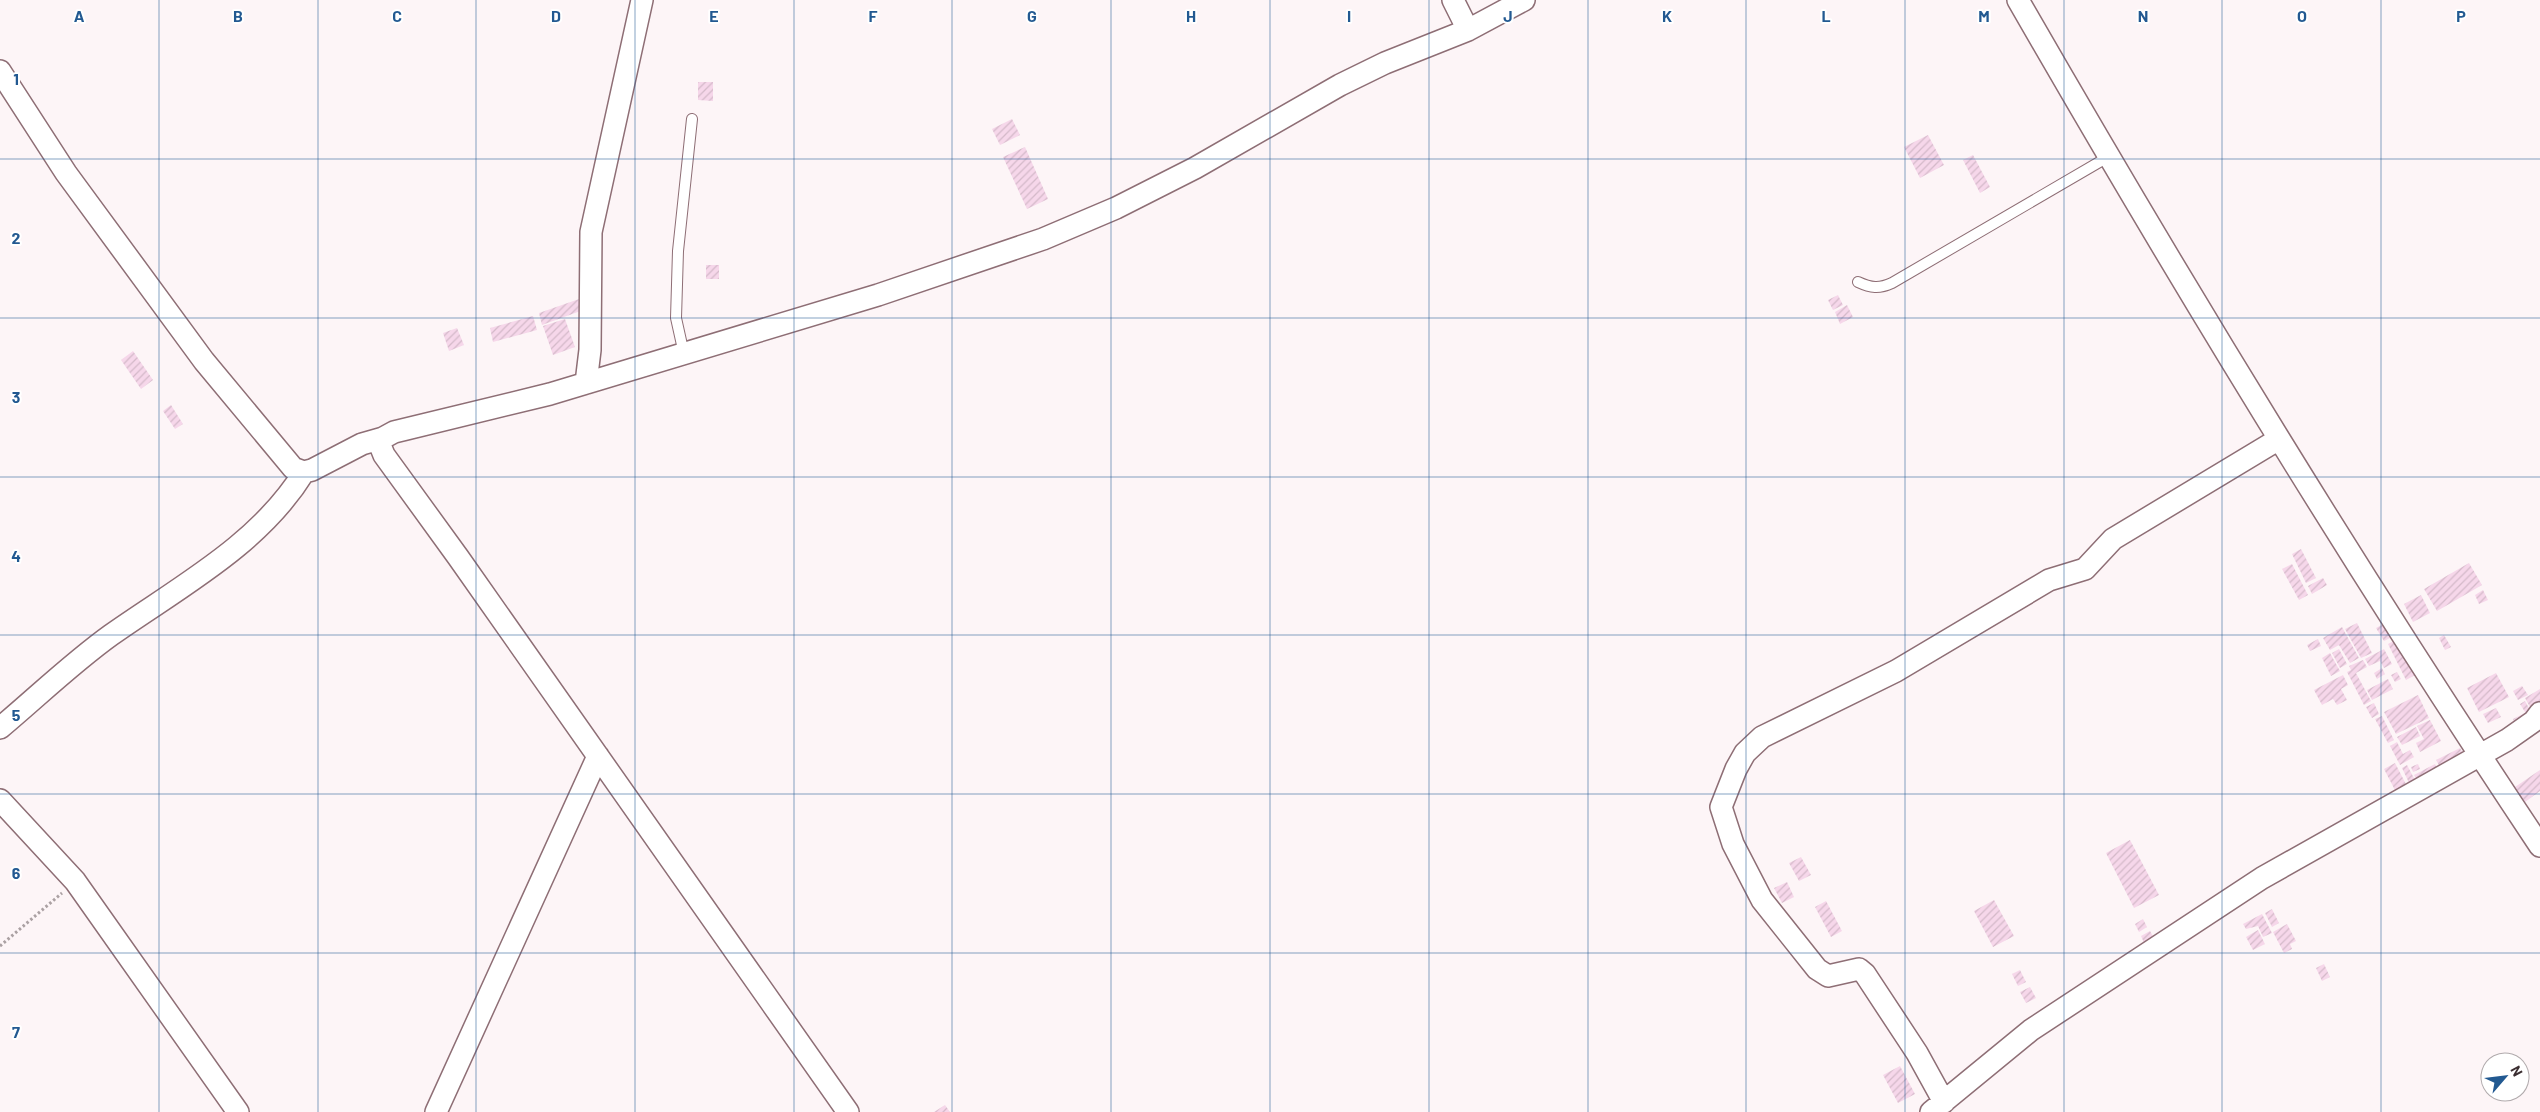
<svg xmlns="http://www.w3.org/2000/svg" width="2540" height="1112" viewBox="0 0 2540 1112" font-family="Barlow,sans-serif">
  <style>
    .building { fill: url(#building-hatch) }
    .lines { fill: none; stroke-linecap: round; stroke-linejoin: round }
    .service-casing { stroke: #8e6e75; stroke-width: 12 }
    .minor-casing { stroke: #8e6e75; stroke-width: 24 }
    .path { stroke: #aba1a3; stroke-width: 3; stroke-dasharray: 2.5 2.5; stroke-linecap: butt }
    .service { stroke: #fff; stroke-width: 10 }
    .minor { stroke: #fff; stroke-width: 21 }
    .grid { fill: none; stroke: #225991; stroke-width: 1; stroke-opacity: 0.55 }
    .grid-label { font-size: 16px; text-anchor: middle; font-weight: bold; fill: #225991; stroke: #fff; stroke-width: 4; stroke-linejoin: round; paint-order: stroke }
  </style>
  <defs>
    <pattern id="building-hatch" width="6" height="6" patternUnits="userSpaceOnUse" patternTransform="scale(1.25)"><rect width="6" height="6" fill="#f6d7ea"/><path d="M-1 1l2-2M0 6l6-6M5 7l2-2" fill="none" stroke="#d4b9c9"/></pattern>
  </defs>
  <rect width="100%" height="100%" fill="#fdf5f7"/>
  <path class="building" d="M698 82H713V101L698 100Z
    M1012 119 1020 135 1000 145 992 129Z
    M1928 135 1944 165 1920 178 1904 147Z
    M1025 147 1048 199 1027 209 1003 157Z
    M1973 155 1990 187 1980 193 1963 160Z
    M706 265H719V279H706Z
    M1838 295 1843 305 1833 310 1828 300Z
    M582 298 586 309 542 325 539 313Z
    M1847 305 1853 317 1840 324 1835 312Z
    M533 316 537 330 493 342 490 328Z
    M565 319 575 347 553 355 543 326Z
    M457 328 464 345 449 351 443 333Z
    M133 351 153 380 141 389 121 360Z
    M171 405 183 424 175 429 163 411Z
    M2301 549 2316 578 2306 583 2292 554Z
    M2469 563 2482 585 2437 611 2424 589Z
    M2292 564 2308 595 2299 600 2282 569Z
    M2323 578 2327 585 2312 594 2308 586Z
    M2483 590 2488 600 2479 604 2475 595Z
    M2421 595 2430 613 2413 622 2404 604Z
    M2387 622 2394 636 2384 641 2376 628Z
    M2357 623 2372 653 2361 658 2345 629Z
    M2342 627 2359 658 2350 663 2339 645 2330 650 2323 638Z
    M2444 635 2451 647 2445 650 2439 638Z
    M2399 638 2417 674 2406 680 2388 644Z
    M2318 639 2321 646 2310 651 2307 645Z
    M2339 649 2347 664 2340 668 2332 653Z
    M2384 649 2392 664 2384 668 2380 661 2369 666 2365 659Z
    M2330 653 2340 671 2331 676 2322 658Z
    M2363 660 2367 667 2356 673 2371 701 2364 705 2347 672 2351 670 2349 666Z
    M2382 668 2385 674 2377 679 2374 673Z
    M2397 672 2401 679 2395 682 2391 675Z
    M2496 673 2509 697 2479 712 2467 688Z
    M2343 675 2348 685 2341 689 2347 700 2337 705 2333 699 2322 705 2314 690Z
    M2388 679 2393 689 2372 700 2367 690Z
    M2522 686 2528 695 2518 700 2513 691Z
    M2540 689V701L2530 707 2525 698Z
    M2418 695 2429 718 2396 734 2384 712Z
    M2525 701 2534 717 2530 720 2520 704Z
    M2374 703 2379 714 2372 718 2366 707Z
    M2496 708 2501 717 2488 723 2483 714Z
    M2525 713 2529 722 2517 728 2513 719Z
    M2382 716 2394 740 2388 743 2375 719Z
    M2430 720 2441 741 2420 752 2416 743 2424 739 2417 726Z
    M2416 727 2420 736 2402 745 2397 737Z
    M2397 742 2403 754 2410 750 2414 757 2400 765 2390 746Z
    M2460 748 2465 757 2441 769 2436 760Z
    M2395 763 2408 788 2397 794 2384 769Z
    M2418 764 2420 769 2413 772 2411 767Z
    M2435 764 2438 771 2418 782 2414 775Z
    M2407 765 2416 782 2410 785 2402 768Z
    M2540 770V791L2525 802 2515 787Z
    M2130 840 2159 895 2134 908 2106 853Z
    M1801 857 1811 875 1799 881 1789 863Z
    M1787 882 1794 897 1782 903 1774 888Z
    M1994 900 2014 936 1993 947 1974 911Z
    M1826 901 1842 931 1831 937 1815 907Z
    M2272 909 2279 923 2272 927 2265 913Z
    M2262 914 2272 933 2263 937 2258 926 2246 929 2243 924Z
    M2143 919 2147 927 2139 932 2135 924Z
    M2287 924 2296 941 2290 944 2292 949 2284 953 2273 932Z
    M2258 930 2265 944 2253 950 2246 937Z
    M2150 931 2155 940 2145 945 2141 936Z
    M2324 964 2330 977 2322 981 2316 968Z
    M2020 970 2026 982 2018 986 2012 974Z
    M2030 987 2036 998 2026 1003 2020 992Z
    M1900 1066 1915 1094 1898 1103 1883 1075Z
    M945 1105 950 1112H934Z"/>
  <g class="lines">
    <g class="service-casing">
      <path id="service" d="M1858 282C1871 288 1879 289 1892 283L2108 157
        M684 354 676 318 678 251 692 119"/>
    </g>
    <g class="minor-casing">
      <path id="minor" d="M1453 0 1468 30
        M2018 0C2183 287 2356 570 2540 846
        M0 71 66 173 204 361 293 468 304 472 312 470 362 444 383 438
        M586 383 590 350 591 232 642 0
        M0 728C37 697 72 663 111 635 179 587 259 545 304 472
        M0 800 75 881 238 1112
        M1944 1102 1917 1053 1865 974 1859 969 1828 976 1817 969 1762 900 1733 844 1721 807 1736 769 1745 753 1762 737 1896 671 2049 580 2085 569 2113 539 2279 439
        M436 1112 598 756
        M848 1112 458 557 384 455 380 445 383 438 394 432 550 394 878 295 1043 239 1116 208 1195 168 1340 85 1385 63 1468 30 1524 0
        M1931 1112 2031 1030 2262 878 2507 740 2534 721 2540 713"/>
    </g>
    <path class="path" d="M0 946 62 893"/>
    <use href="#service" class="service"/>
    <use href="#minor" class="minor"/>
  </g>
  <path class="grid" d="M159 0V1112M318 0V1112M476 0V1112M635 0V1112M794 0V1112M952 0V1112M1111 0V1112M1270 0V1112M1429 0V1112M1588 0V1112M1746 0V1112M1905 0V1112M2064 0V1112M2222 0V1112M2381 0V1112M0 159H2540M0 318H2540M0 477H2540M0 635H2540M0 794H2540M0 953H2540"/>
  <g class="grid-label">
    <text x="79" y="22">A</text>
    <text x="238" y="22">B</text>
    <text x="397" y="22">C</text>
    <text x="556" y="22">D</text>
    <text x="714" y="22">E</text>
    <text x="873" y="22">F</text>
    <text x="1032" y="22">G</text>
    <text x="1191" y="22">H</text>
    <text x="1349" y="22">I</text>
    <text x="1508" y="22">J</text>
    <text x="1667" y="22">K</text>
    <text x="1826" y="22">L</text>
    <text x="1984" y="22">M</text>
    <text x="2143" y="22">N</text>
    <text x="2302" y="22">O</text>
    <text x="2461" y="22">P</text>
    <text x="16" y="85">1</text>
    <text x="16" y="244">2</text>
    <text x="16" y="403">3</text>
    <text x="16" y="562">4</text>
    <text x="16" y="721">5</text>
    <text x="16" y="879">6</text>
    <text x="16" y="1038">7</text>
  </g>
  <g transform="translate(2505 1077) rotate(62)"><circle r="24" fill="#ffffff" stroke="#b1abad"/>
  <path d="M0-4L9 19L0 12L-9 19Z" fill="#225991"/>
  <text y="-8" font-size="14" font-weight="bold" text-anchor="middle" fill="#3b2e31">N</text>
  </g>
</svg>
